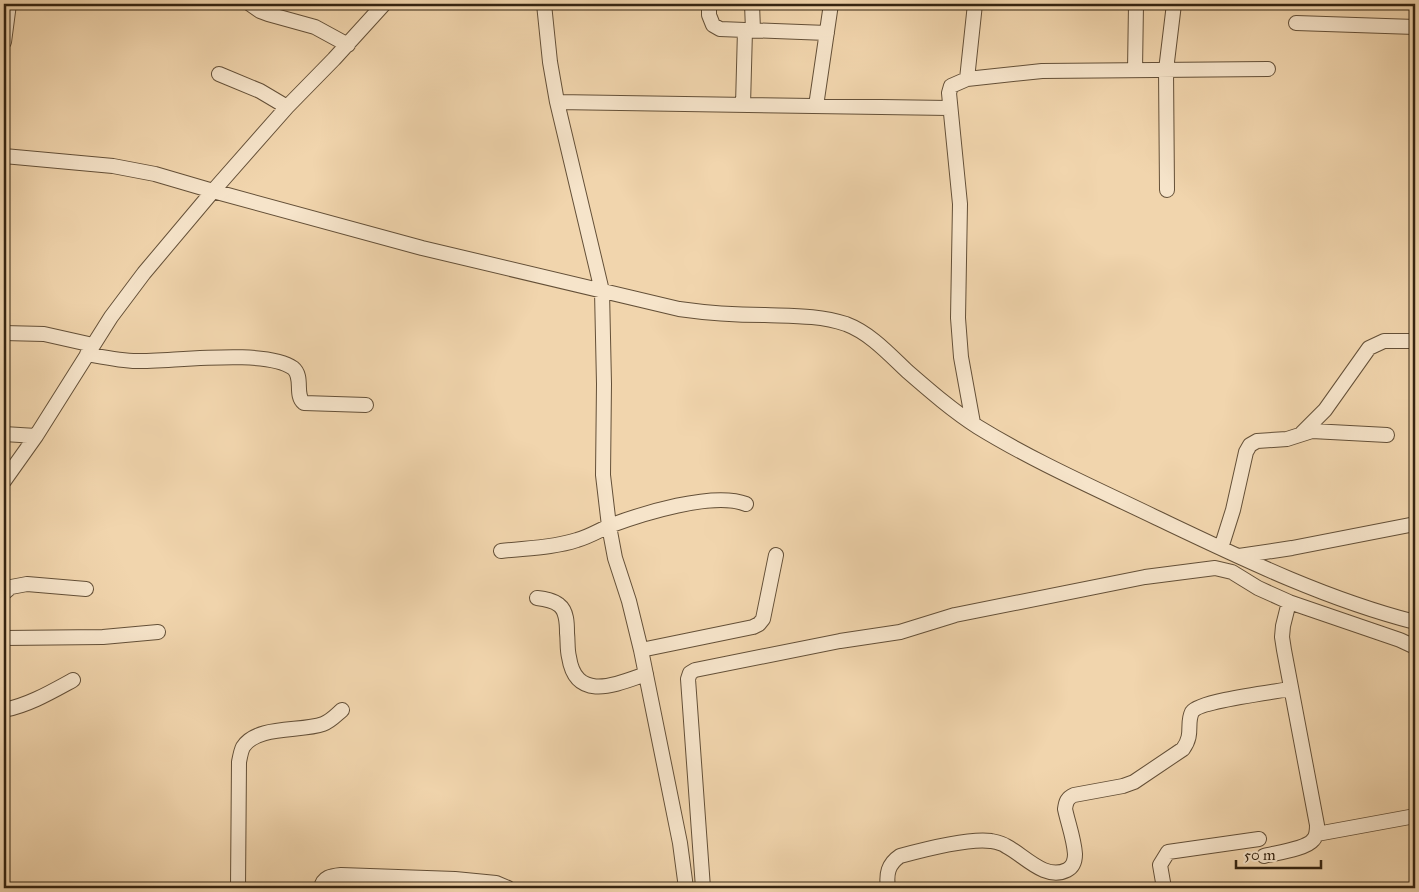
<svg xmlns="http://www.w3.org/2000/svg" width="1419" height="892" viewBox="0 0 1419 892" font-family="'IM FELL Great Primer',serif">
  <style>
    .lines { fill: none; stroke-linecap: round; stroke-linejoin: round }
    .minor-casing { stroke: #645038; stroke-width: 16 }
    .minor { stroke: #f6e4ca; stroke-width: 14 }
  </style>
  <rect width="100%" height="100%" fill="#f1d5ad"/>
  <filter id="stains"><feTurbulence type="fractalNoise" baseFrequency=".004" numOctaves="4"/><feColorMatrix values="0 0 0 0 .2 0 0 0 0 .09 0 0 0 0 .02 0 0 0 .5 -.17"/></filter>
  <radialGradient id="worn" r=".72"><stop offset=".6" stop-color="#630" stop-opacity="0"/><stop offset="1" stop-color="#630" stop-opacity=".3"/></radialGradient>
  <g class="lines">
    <g class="minor-casing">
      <path id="minor" d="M250 4 260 11 268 14 315 27 348 45
        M544 4 550 62 557 102 602 291 604 384 603 475 609 526 615 558 629 601 641 650 680 843 686 888
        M709 4V15L713 25 720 29 827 33
        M752 4 753 30
        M1296 23 1415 27
        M4 42 9 4
        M1135 70 1136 4
        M219 74 260 91 287 107
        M967 79 1042 71 1268 69
        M557 102 949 108
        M743 105 745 30
        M816 106 831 4
        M4 156 113 166 155 174 213 191 422 248 679 309C707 313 736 315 765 315 792 316 819 315 846 324 870 333 889 354 907 371 930 391 953 411 978 427 1035 462 1097 489 1157 518 1241 558 1325 599 1415 622
        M1167 190 1166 70 1174 4
        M4 333 44 334 93 345
        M87 354C102 357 117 360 133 361 170 362 265 348 293 368 304 377 294 395 304 403L366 405
        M973 423 961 357 958 318 960 204 949 93 951 86 967 79 975 4
        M1302 433 1325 410 1369 348 1384 341H1415
        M4 434 36 436
        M4 481 36 436 111 317 144 273 213 191 287 107 334 59 384 4
        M1221 548 1233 510 1246 452 1250 445 1257 441 1287 439 1312 431 1387 435
        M501 551C526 548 553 548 577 540 588 537 598 531 609 526 641 514 713 491 746 504
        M1239 556 1292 548 1415 524
        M4 593 11 587 27 584 86 589
        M537 598C545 599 553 600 559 605 567 611 567 624 567 633 568 641 567 649 569 657 576 703 617 684 646 674
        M4 638 103 637 158 632
        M641 650 753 627 759 624 763 619 776 555
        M4 710C29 705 51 692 73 680
        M1317 834 1415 816
        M1264 856C1275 853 1306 849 1313 840 1317 836 1317 830 1317 825L1284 650 1282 637 1283 626 1289 602
        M238 888 239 762C240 757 241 751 243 747 257 725 301 732 323 724 331 721 336 715 342 710
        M321 888C323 877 331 876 341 875L455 879 496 883 508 888
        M703 888 688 679 690 673 695 670 840 641 900 632 955 615 1145 577 1215 568 1232 572 1258 588 1289 602 1400 640 1415 647
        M888 888C886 874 888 864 900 856 922 850 970 838 991 841 996 842 1002 843 1006 846 1024 855 1045 881 1067 870 1073 867 1075 861 1075 854 1074 839 1068 823 1065 809 1066 802 1067 798 1074 795L1123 786 1134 782 1183 749C1194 734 1186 724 1192 712 1199 701 1274 692 1290 689
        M1164 888 1160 865 1168 852 1259 839"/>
    </g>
    <use href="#minor" class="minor"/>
  </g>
  <rect width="1419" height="892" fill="none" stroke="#f1d5ad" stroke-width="20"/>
  <rect x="5" y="5" width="1409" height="882" fill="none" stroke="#352411" stroke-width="2.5"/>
  <rect x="10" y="10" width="1399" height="872" fill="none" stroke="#352411"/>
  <path d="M1236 860v8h85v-8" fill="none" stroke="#352411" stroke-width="2.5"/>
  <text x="1244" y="860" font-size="15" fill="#352411" stroke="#f6e4ca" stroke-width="4" paint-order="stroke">50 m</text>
  <rect width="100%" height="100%" filter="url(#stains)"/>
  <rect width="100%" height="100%" fill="url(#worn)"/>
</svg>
